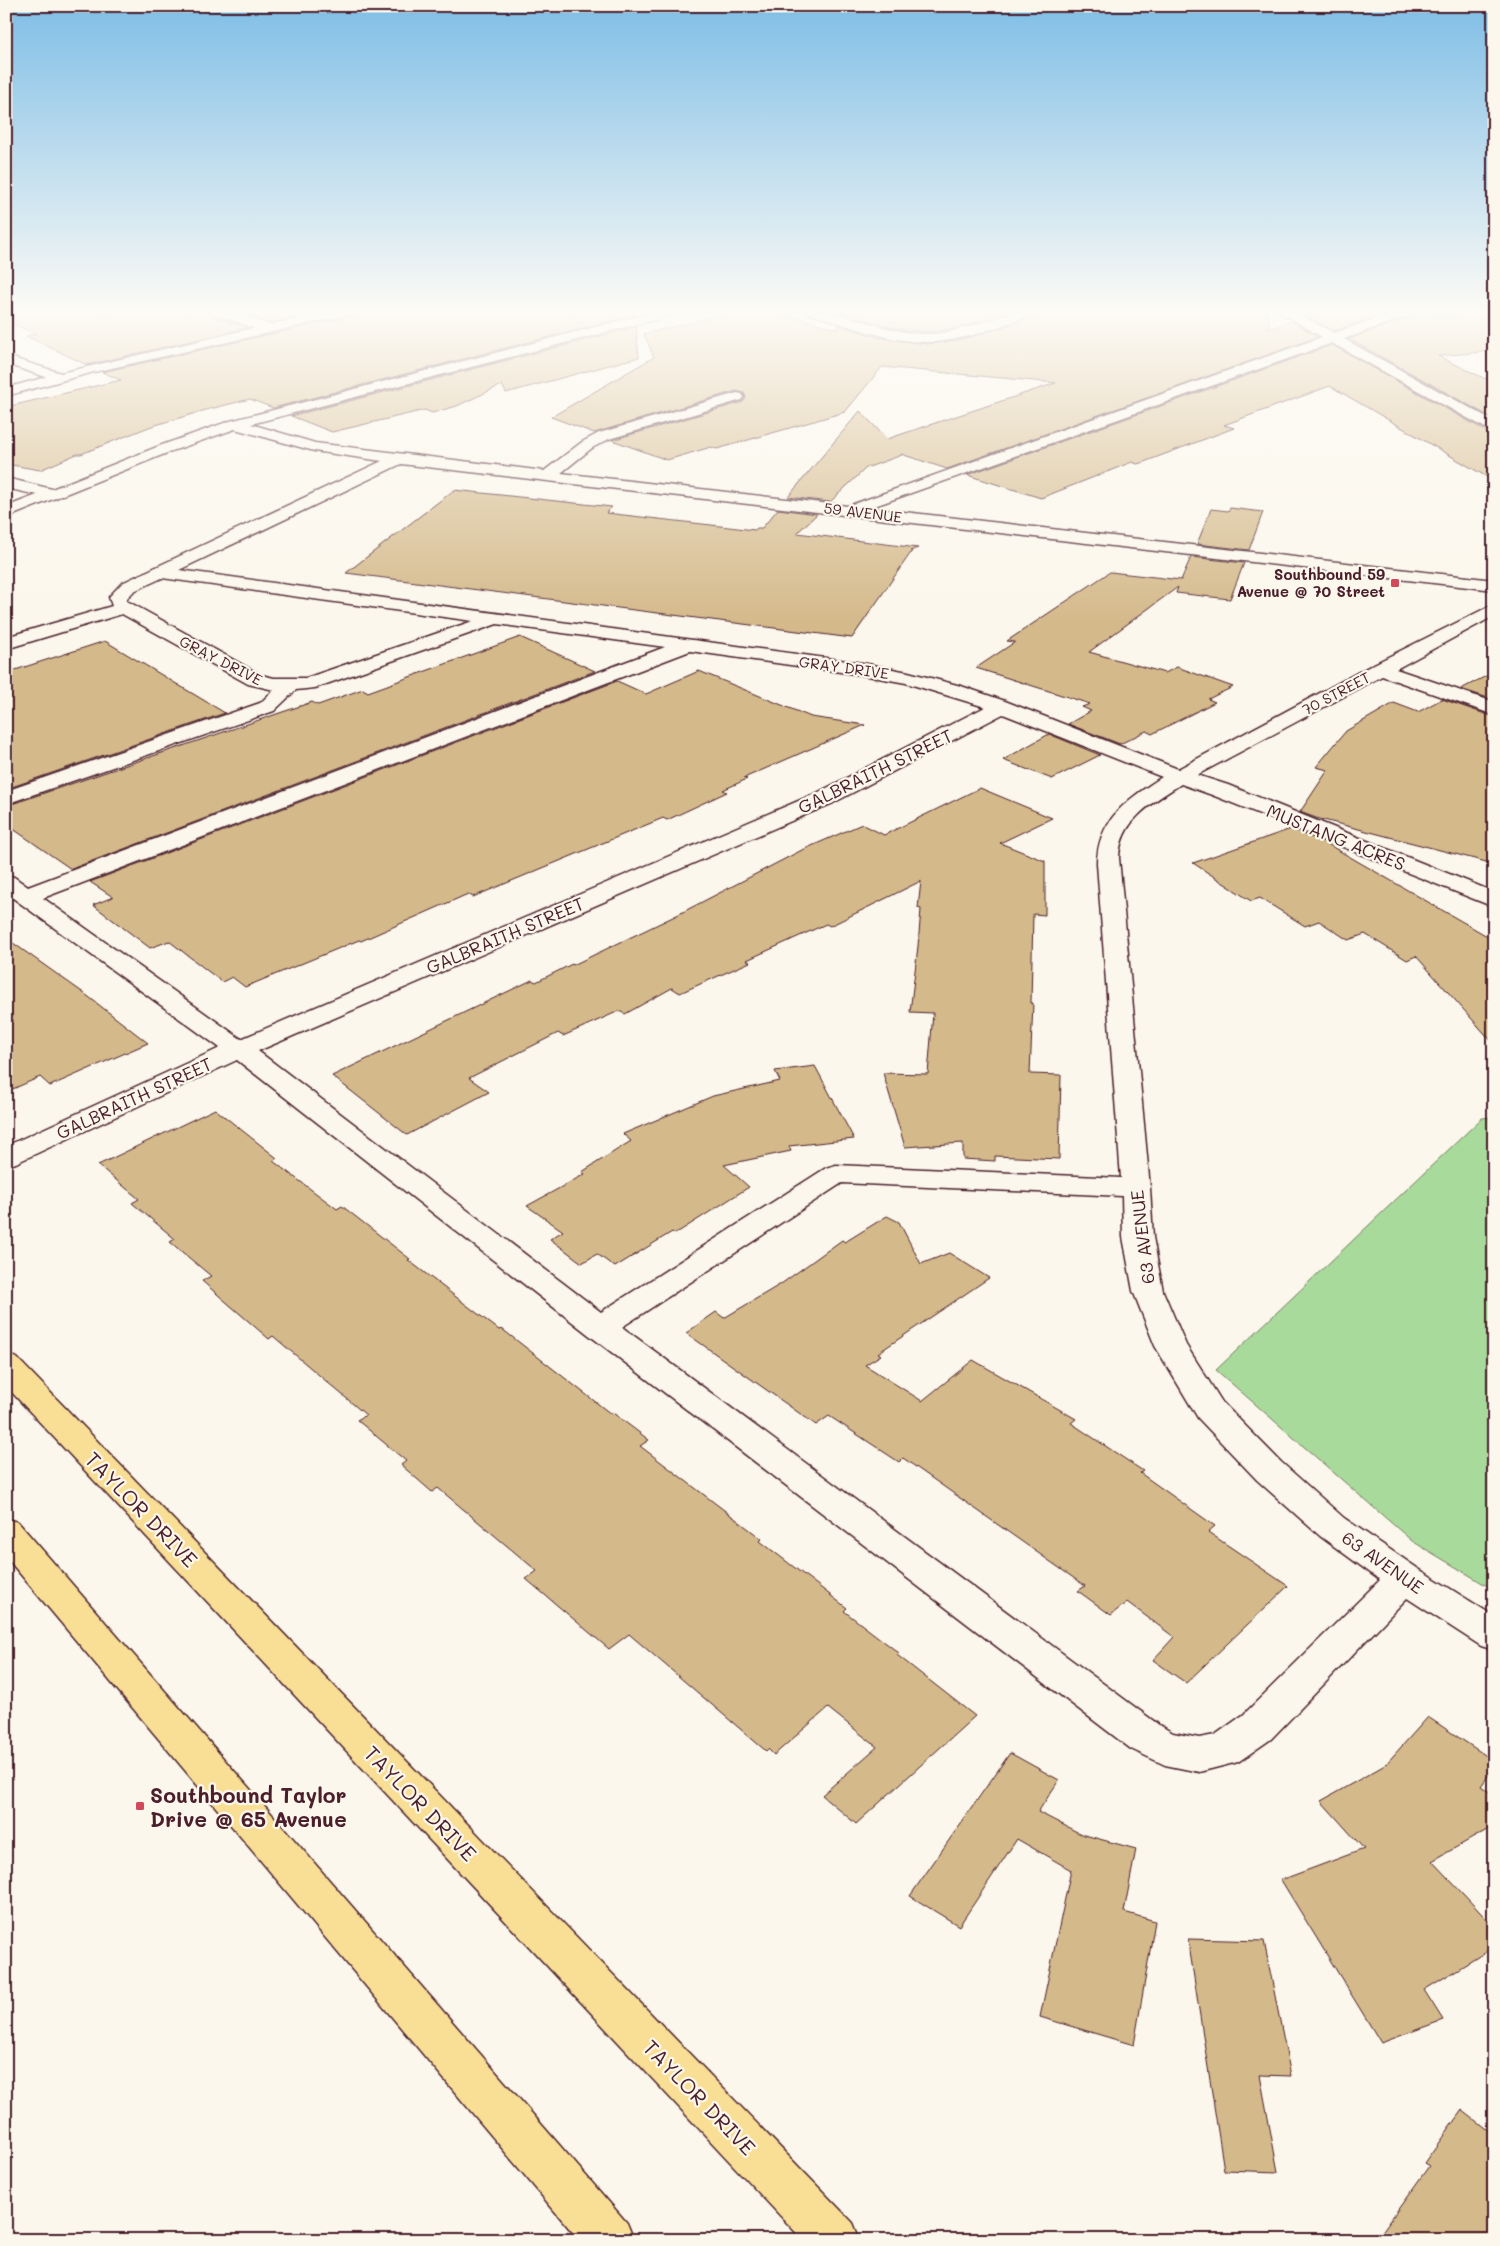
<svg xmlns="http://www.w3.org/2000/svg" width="1500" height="2246" viewBox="0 0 1500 2246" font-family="Mali,sans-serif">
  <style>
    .green { fill: #a8da9b; stroke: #797c63 }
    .building { fill: #d4b98a; stroke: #4a1f2b }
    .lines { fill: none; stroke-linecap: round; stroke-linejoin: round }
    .minor-casing { stroke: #4a1f2b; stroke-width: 3 }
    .major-casing { stroke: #4a1f2b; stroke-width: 3 }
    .minor { fill: #fbf7ec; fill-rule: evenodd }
    .major { fill: #f9df96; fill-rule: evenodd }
    .poi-dot { fill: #d1495b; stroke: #fbf7ec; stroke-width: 2 }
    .labels { text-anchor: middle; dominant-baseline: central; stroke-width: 4.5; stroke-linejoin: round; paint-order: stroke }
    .far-street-label { font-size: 15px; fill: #4a1f2b; stroke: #fbf7ec }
    .far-poi-label { font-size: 15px; font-weight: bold; fill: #4a1f2b; stroke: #fbf7ec; text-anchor: end }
    .street-label { font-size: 18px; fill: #4a1f2b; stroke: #fbf7ec }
    .near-street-label { font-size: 21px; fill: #4a1f2b; stroke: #fbf7ec }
    .near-poi-label { font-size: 21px; font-weight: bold; fill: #4a1f2b; stroke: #fbf7ec; text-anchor: start }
  </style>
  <rect width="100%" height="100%" fill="#fbf7ec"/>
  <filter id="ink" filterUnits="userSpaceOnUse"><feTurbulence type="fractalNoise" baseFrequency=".02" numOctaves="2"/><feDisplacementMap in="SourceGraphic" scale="10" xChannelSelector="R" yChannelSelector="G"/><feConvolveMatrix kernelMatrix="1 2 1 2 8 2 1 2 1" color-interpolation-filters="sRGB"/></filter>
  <g filter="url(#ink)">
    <path class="green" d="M1494 1117V1590L1412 1541 1216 1370 1482 1118Z"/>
    <path class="building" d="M6 310H208L211 315 247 328 87 365 26 336 36 334 6 321Z
      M233 310H328L269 323Z
      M360 310H634V315L273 408 250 399 206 410 149 427 81 454H77L40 470 6 464V407L121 380 102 372 352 316Z
      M742 310H768L838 329V325L881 338 927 344 956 341 984 333 1039 315 1042 310H1267L1270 329 1292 321 1318 337 947 469 901 454 902 455 866 468 830 502 788 497 860 411 887 439 1056 383 882 367 845 412 717 449 711 447 667 460 612 440 743 402 746 398 744 393 736 391 594 433 551 417 654 357 644 334Z
      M840 310H1020L954 329 925 332 895 328 840 313Z
      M1325 310H1362L1380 315 1334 331 1307 316Z
      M1480 311 1494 317V351L1438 356 1494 383V419L1349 339 1405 319Z
      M636 327 639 357 506 393 502 385 457 406 432 413 425 410 332 432 291 416Z
      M1332 345 1488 432 1494 433V481L1330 386 1224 425 1234 428 1144 462 1137 464 1132 462 1041 498 967 475Z
      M454 490 612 507 606 513 755 530 757 528H762L778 509 817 514 797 533 918 548 910 551H912L852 638 346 573Z
      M1230 508 1263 512 1249 550 1197 544 1211 509 1228 511Z
      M1191 557 1244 563 1230 599 1176 593 1178 587 1089 652 1165 673 1177 667 1233 687 1208 699 1215 702 1152 734 1146 731 1120 744 1068 724 1091 711 1082 707 1090 704 976 668 1015 642 1007 641 1110 572 1181 580Z
      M520 637 595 671 71 869 6 824V806L312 702 318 705 363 689 368 692Z
      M105 641 225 713 6 789V673Z
      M699 671 811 717 865 725 744 778 747 779 723 790 727 792 667 820 663 818 473 897 468 894 361 941 359 940 245 987 232 977 222 982 169 941 150 948 93 905 113 897 90 882 617 681 646 694Z
      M1494 672V700L1461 689Z
      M1442 699 1494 717V864L1316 818 1300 812 1328 770 1316 767 1346 731 1394 703 1418 712Z
      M1049 734 1100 755 1052 779 1003 760Z
      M980 788 1052 818 1000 843 1045 861V915L1033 914 1031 1003H1033L1030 1074 1061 1075 1059 1159 995 1156V1161L963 1159V1143L905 1147 883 1073 928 1074 933 1013 910 1012 918 946 921 909 918 908 921 881 830 926 826 924 747 960 750 962 680 993 672 988 625 1014 619 1011 563 1036 558 1033 469 1078 489 1092 407 1135 332 1076 532 980 536 982 572 964 573 965 677 915 800 851 862 824 884 835Z
      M1291 829 1324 842 1494 940V1044L1416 956 1407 960 1365 934 1348 940 1319 921 1305 926 1260 898 1251 901 1193 863Z
      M6 938 85 994 148 1043 50 1086 40 1077 6 1092Z
      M815 1066 854 1139 789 1146 791 1151 724 1165 749 1187 675 1234 672 1232 615 1267 597 1254 582 1263 550 1239 563 1231 527 1206 585 1174 582 1172 631 1141 623 1134 713 1096 780 1081 775 1071Z
      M215 1109 277 1158 273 1161 337 1209 342 1206 410 1259 408 1260 499 1330 502 1329 611 1414 613 1413 649 1440 640 1446 762 1539 760 1541 847 1608 844 1611 899 1653 897 1655 975 1716 856 1824 822 1795 877 1747 828 1708 774 1755 768 1749 766 1751 629 1634 609 1649 526 1579 537 1571 438 1488 432 1492 401 1465 406 1461 357 1420 366 1415 273 1336 269 1339 202 1281 211 1276 170 1242 175 1239 132 1203 139 1199 98 1165Z
      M887 1216 899 1222 921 1264 949 1253 989 1278 878 1353 881 1355 865 1365 922 1401 973 1360 1076 1419 1071 1423 1143 1471 1140 1473 1215 1526 1208 1532 1288 1586 1186 1683 1153 1660 1174 1637 1127 1602 1111 1615 1078 1591 1085 1586 903 1458 899 1462 829 1416 816 1425 686 1333 716 1312 724 1318 781 1284 842 1240 845 1242Z
      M1428 1717 1494 1761V1768L1481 1786 1494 1795V1826L1432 1861 1494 1927V1947L1424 1990 1443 2020 1381 2043 1281 1880 1364 1849 1321 1801 1385 1765Z
      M1010 1753 1059 1780 1038 1812 1081 1834 1136 1849 1124 1912 1155 1921 1134 2045 1040 2017 1071 1870 1017 1839 959 1926 910 1896Z
      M1188 1939 1264 1941 1291 2076 1260 2075 1278 2172 1224 2170Z
      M1462 2110 1494 2135V2240H1376L1429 2166 1424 2163Z"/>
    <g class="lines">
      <g class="minor-casing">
        <path id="minor" d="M210 310H228L269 325 336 310H358L352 314 94 372 6 396V388L46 377 6 364V356L61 373 254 328 212 313Z
          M662 310H683L681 313 251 424 315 443 544 471 582 442 599 433 737 393 742 394 744 397 742 400 609 439 592 448 561 473 848 506 1322 337 1276 310H1291L1334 333 1400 310H1418L1416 313 1344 339 1494 421V431L1489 430 1332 343 869 508 1494 580V590L401 464 179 570 862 663 908 672 961 686 1005 701 1178 769 1372 665 1494 604V616L1396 669 1494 702V715L1382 676 1197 775 1228 785 1494 892V907L1212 795 1181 784C1153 802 1120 820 1119 858L1150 1188 1153 1237 1163 1291 1186 1345 1222 1402 1281 1462 1344 1518 1417 1568 1494 1616V1650L1481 1646 1407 1598 1271 1739 1238 1762 1199 1772 1165 1765 1131 1749 589 1335 237 1060 16 1163 6 1166V1146L220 1048 6 893V875L14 877 28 887 665 647 497 624 315 688 296 690 274 711 6 804V791L260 703 274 690 248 684 122 614 6 649V637L112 606 109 597 122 583 382 461 314 451 235 429 172 451 6 518V507L37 495 6 488V478L52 489 162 445 230 421ZM162 578 473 621 306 678H274L261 675 127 601V598L134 591ZM690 651 862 675 906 683 985 707 817 793 241 1039 43 898ZM1003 714 1162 777C1128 799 1097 820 1097 864L1121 1178 836 1165 826 1168 601 1312 258 1051 833 803ZM842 1183 1122 1196 1123 1237 1133 1291 1155 1346 1198 1418 1257 1480 1320 1536 1380 1580 1243 1715 1215 1735 1199 1738 1173 1733 1159 1725 622 1327Z
          M806 310C847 310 884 333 925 334 965 335 1001 309 1040 310L1038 313C1003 324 965 342 927 342 887 342 846 324 808 313Z"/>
      </g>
      <g class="major-casing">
        <path id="major" d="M6 1355 17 1358 853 2223 860 2240H803L6 1386Z
          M6 1519 18 1522 627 2223 634 2240H579L6 1557Z"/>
      </g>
      <use href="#minor" class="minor"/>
      <use href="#major" class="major"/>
    </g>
  </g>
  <linearGradient id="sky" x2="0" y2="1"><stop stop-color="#7fbee6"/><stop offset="0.5" stop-color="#fdfbf6"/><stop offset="1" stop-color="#fdfbf6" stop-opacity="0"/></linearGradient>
  <rect width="1500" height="624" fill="url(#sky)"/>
  <g class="poi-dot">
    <rect x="1390" y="578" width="10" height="10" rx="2.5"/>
    <rect x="135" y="1801" width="10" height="10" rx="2.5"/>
  </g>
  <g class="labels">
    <g class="far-street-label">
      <text transform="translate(863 512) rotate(7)">59 AVENUE</text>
      <text transform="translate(221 660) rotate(27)">GRAY DRIVE</text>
      <text transform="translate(844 667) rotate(8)">GRAY DRIVE</text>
      <text transform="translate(1336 693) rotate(-28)">70 STREET</text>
    </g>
    <g class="far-poi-label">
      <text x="1385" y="574">Southbound 59<tspan x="1385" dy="17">Avenue @ 70 Street</tspan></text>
    </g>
    <g class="street-label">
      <text transform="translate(875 771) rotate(-26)">GALBRAITH STREET</text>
      <text transform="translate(1336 837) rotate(22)">MUSTANG ACRES</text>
      <text transform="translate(505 935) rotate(-23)">GALBRAITH STREET</text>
      <text transform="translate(134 1098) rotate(-25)">GALBRAITH STREET</text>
      <text transform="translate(1142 1237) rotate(-97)">63 AVENUE</text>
      <text transform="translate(1383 1562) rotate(35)">63 AVENUE</text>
    </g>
    <g class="near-street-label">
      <text transform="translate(142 1509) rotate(46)">TAYLOR DRIVE</text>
      <text transform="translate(421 1803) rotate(46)">TAYLOR DRIVE</text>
      <text transform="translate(700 2097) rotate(46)">TAYLOR DRIVE</text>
    </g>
    <g class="near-poi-label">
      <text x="150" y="1794">Southbound Taylor<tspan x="150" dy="24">Drive @ 65 Avenue</tspan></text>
    </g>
  </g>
  <rect width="1500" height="2246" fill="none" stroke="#fbf7ec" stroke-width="25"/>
  <rect x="12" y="12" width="1475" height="2221" fill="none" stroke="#4a1f2b" stroke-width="2" filter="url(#ink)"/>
</svg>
